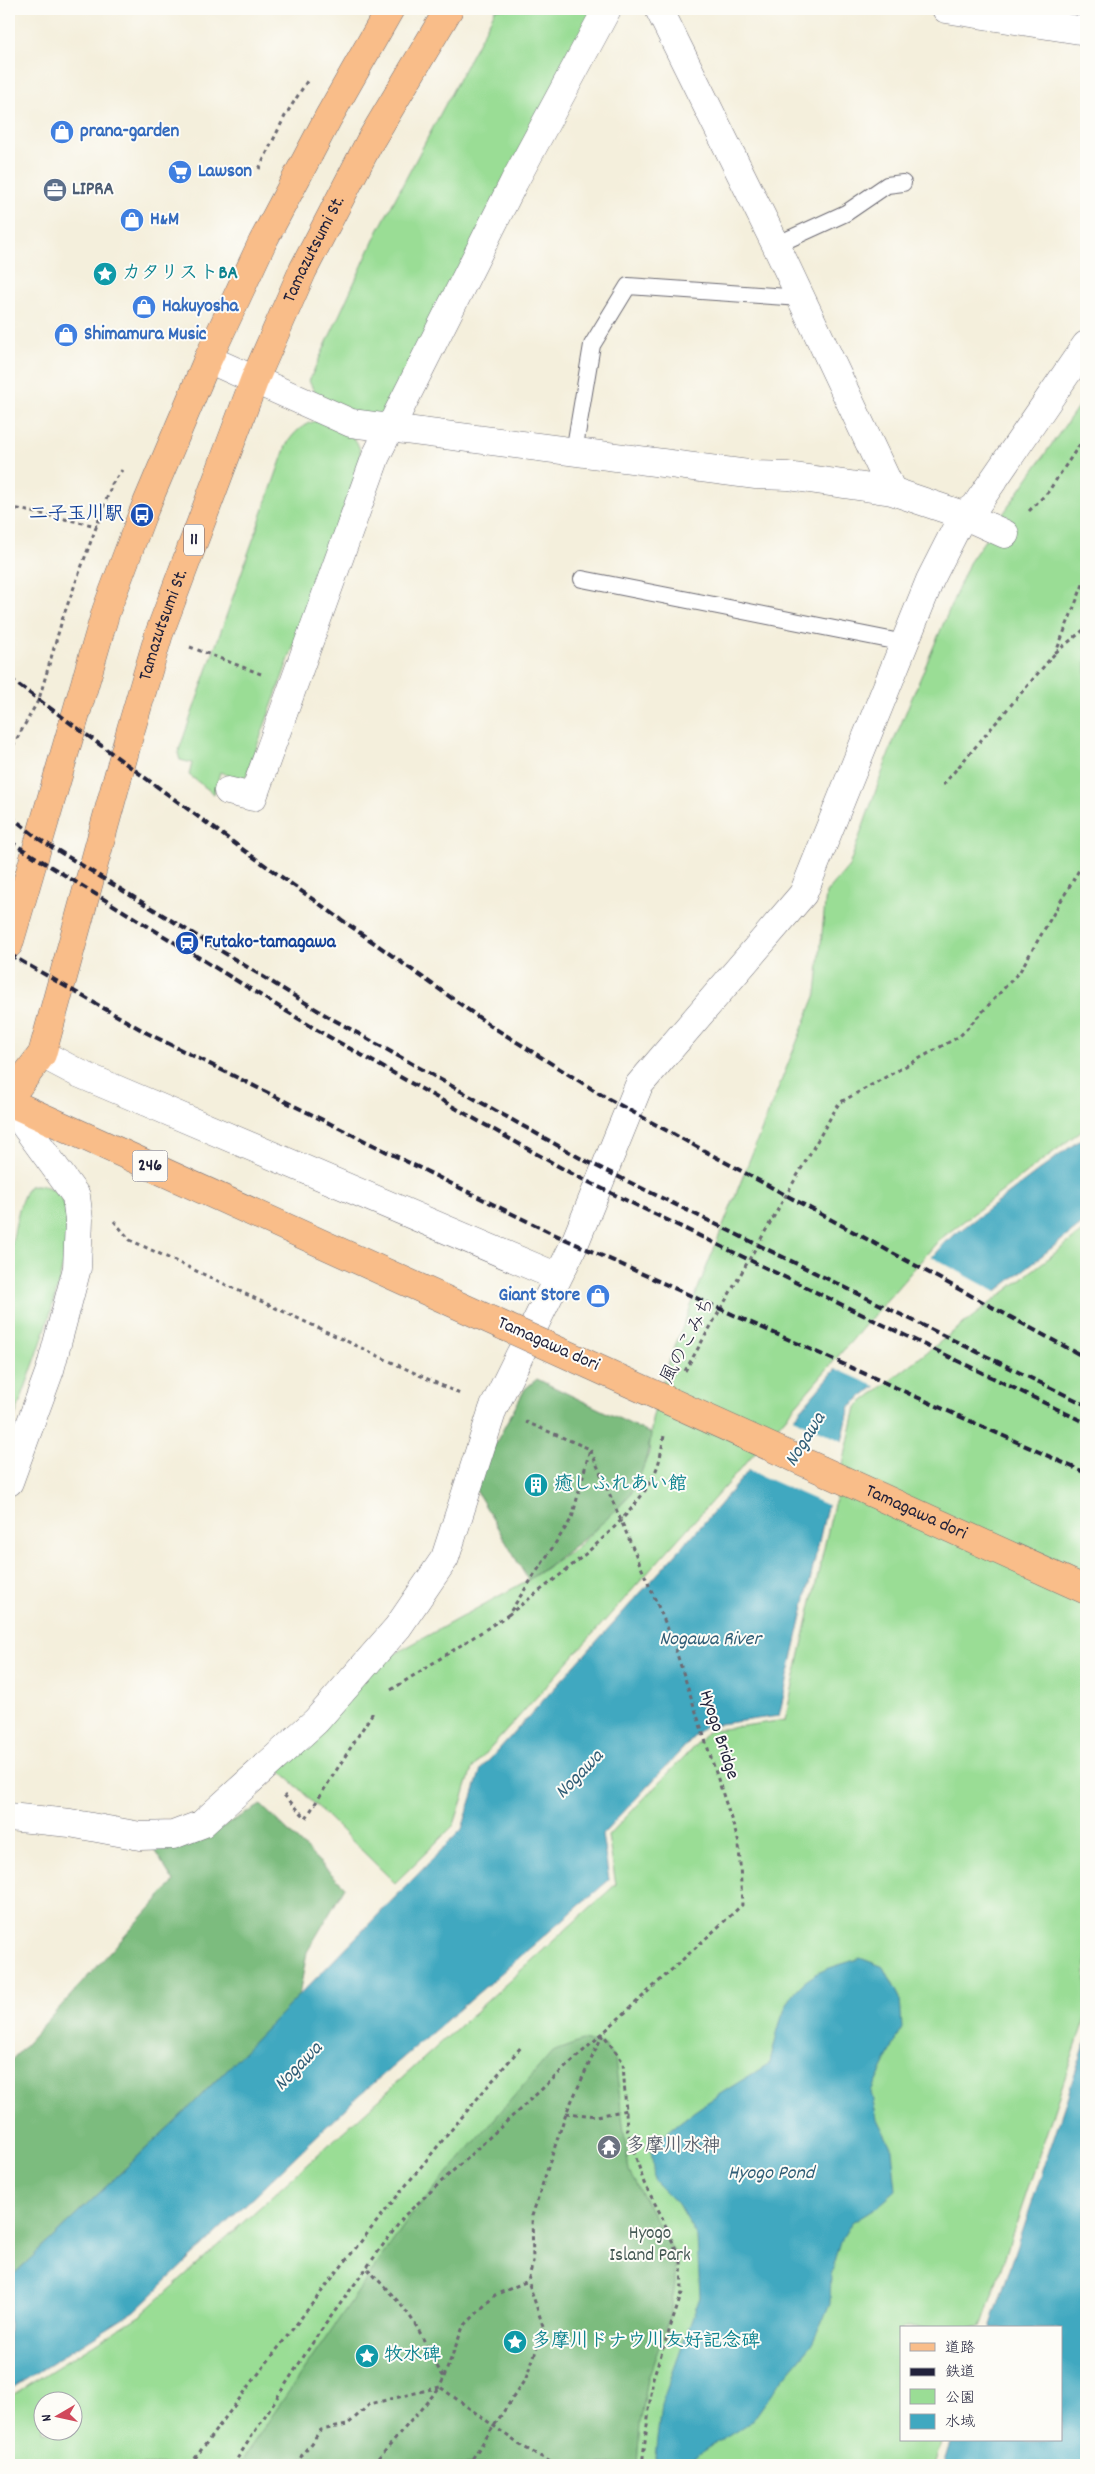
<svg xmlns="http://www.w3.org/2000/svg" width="1095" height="2474" viewBox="0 0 1095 2474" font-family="Dekko,'Klee One',sans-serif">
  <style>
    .green { fill: #9add95; stroke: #5e8068; fill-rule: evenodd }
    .forest { fill: #7bbc7e; stroke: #4e6f5c }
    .water { fill: #40a8c0; stroke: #31657e }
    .pier { fill: #f4efdc }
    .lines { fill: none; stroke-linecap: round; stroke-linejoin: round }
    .service-casing { stroke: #6c6a73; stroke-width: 18 }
    .minor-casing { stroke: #6c6a73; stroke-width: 29 }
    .primary-casing { stroke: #6c6a73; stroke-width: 29 }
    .trunk-casing { stroke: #6c6a73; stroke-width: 29 }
    .path { stroke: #6c6a73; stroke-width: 3; stroke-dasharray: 4 4; stroke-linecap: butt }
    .service { stroke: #fff; stroke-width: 16 }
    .minor { stroke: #fff; stroke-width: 28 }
    .primary { stroke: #f9bd89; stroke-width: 28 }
    .trunk { stroke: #f9bd89; stroke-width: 28 }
    .rail { stroke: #22223b; stroke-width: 4; stroke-dasharray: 8 4; stroke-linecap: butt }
    .trunk-bridge-casing { stroke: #6c6a73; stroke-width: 29; stroke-linecap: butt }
    .trunk-bridge { stroke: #f9bd89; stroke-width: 28 }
    .labels { text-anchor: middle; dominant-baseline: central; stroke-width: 4; stroke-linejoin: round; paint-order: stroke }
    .shield { fill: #fdfcf7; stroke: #646373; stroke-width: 1 }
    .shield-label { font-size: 18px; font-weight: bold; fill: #22223b }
    .shop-label { font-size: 19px; font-weight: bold; fill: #366cbe; stroke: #fdfcf7; text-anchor: start }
    .service-label { font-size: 19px; font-weight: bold; fill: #4e5e75; stroke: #fdfcf7; text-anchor: start }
    .street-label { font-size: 19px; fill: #22223b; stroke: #fdfcf7 }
    .culture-label { font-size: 19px; font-weight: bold; fill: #0d838f; stroke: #fdfcf7; text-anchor: start }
    .transit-label { font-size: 19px; font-weight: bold; fill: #164399; stroke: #fdfcf7; text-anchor: end }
    .worship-label { font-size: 19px; font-weight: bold; fill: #5b616d; stroke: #fdfcf7; text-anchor: start }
    .park-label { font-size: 19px; fill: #465a56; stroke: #fdfcf7 }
    .water-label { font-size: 20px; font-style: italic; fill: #305e77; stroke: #fdfcf7 }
  </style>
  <rect width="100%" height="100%" fill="#fdfcf7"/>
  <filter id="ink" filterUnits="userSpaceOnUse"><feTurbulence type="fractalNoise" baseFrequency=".02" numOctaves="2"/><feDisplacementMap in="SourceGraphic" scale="10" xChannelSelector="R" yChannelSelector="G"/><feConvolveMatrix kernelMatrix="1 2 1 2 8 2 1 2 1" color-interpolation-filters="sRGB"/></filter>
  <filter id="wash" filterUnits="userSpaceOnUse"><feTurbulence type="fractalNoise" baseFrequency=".0096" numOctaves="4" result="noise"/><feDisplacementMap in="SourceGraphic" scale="20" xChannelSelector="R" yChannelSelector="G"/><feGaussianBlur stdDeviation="1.12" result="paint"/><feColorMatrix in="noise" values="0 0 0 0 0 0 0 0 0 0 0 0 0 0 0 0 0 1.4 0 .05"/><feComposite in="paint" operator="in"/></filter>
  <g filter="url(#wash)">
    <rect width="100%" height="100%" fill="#f4efdc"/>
    <path class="green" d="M496 9H595L391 412 368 420 317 397 309 381 378 231Z
      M1086 395V1127L939 1240 730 1481 472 1769 454 1825 395 1883 279 1769 362 1672 528 1580 575 1549 630 1496 649 1453 652 1419 669 1361 816 994 826 893 849 866 892 745 969 563Z
      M320 420C341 431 362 434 361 461L244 782 220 772 214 794 189 775 192 763 180 760 178 753 286 446C293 432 304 423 320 420Z
      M35 1185C48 1185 60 1191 64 1205 80 1254 26 1382 9 1433V1254C16 1232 16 1205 29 1186Z
      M1086 1229V2015L981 2328H901V2440H942L934 2465H9V2397L141 2315 616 1884 608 1836 709 1731 785 1720 856 1407ZM42 2402H72V2432H42Z"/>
    <path class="forest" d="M537 1379 651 1434C649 1452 640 1483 628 1497 599 1530 563 1555 528 1580L473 1485 525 1389Z
      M261 1805 345 1887 307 1952 299 1996 191 2106 9 2279V2063L174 1882 154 1850 209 1834Z
      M582 2041 604 2045 615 2060 629 2172 675 2254V2284L669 2319 648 2378 640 2424 637 2465H238L409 2218 552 2052Z"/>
    <path class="water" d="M1086 1135V1221L850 1406 779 1716 704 1726 602 1835 609 1880 354 2100 135 2311 9 2390V2279L191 2106 462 1829 481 1769 701 1526 945 1242Z
      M860 1958 884 1967 900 1998 902 2028 871 2092 877 2119 892 2149 896 2191 876 2208 852 2223 841 2241 831 2275 830 2303 814 2342 777 2386 753 2420 693 2458 690 2465H654L661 2405 700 2297 697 2237 678 2204 654 2180 651 2147C686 2113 728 2089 770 2063 778 2031 782 1994 813 1976 826 1967 845 1964 860 1958Z
      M1086 2041V2465H944L952 2440H1061V2328H990Z"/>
    <path class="pier" d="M930 1256 998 1293 877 1387 834 1368Z
      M791 1417 844 1442 829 1506 746 1469Z"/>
  </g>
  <g filter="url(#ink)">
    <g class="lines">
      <g class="service-casing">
        <path id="service" d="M776 245 846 213 887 185 903 183
          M574 452 592 345 628 286 801 298
          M582 579 905 643"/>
      </g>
      <g class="minor-casing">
        <path id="minor" d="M659 9 776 245 892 491
          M946 9 1086 31
          M208 359 351 423 756 475 788 476 892 491 963 515 1005 534
          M228 791 253 797 376 456 514 182 607 9
          M42 1054 78 1073 558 1277
          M9 1104 76 1196 79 1220 77 1268 50 1370 9 1482
          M9 1817 70 1823 140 1836 173 1835 202 1824 316 1721 398 1627 445 1558 493 1409 574 1245 639 1085 803 894 930 580 963 515 975 507 1086 345"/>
      </g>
      <g class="primary-casing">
        <g id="primary">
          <path d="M9 944 106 611 142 515 208 359 262 243 328 118 390 9"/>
          <path id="s1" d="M9 1098 42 1054 131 729 159 634 254 381 303 270 369 143 449 9"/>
        </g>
      </g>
      <g class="trunk-casing">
        <path id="trunk" d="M9 1102 506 1327"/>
      </g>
      <path class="path" d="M259 169 285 116 309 78
        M9 507 97 526
        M1029 511 1048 492 1086 435
        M1086 577 1056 652 1086 628
        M190 647 261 674
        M9 753 39 699 63 617 112 484 122 470
        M943 785 1056 652
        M114 1221 130 1240 462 1395
        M685 1371 839 1103 960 1036 1020 971 1086 858
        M508 1615C553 1580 639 1520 658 1465 661 1456 662 1445 664 1436
        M391 1690 508 1615 572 1518 590 1449
        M284 1795 306 1818 372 1714V1711
        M566 2113 597 2116 627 2110
        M444 2377 463 2327 495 2295 528 2281 533 2262 532 2216 566 2113 603 2034 623 2062 627 2129 644 2183 660 2213 681 2261 682 2293 653 2378 642 2465
        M190 2465C296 2322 406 2181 522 2046
        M233 2465 319 2333 405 2215 742 1905 739 1843 671 1636 590 1449 526 1422
        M297 2465 302 2455 321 2430 347 2425 370 2404 440 2387 444 2377C433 2362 427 2345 418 2329 405 2306 384 2287 367 2268
        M373 2465 440 2387 520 2445 556 2465
        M468 2465 526 2378 544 2329 528 2281"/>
      <use href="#service" class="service"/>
      <use href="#minor" class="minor"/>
      <use href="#primary" class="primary"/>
      <use href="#trunk" class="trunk"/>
      <path class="rail" d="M9 678 245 851 491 1026 605 1097 1086 1358
        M9 815 39 839 327 1016 580 1158 1086 1405
        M9 841 317 1030 574 1175 1086 1423
        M9 954 147 1033 549 1232 1086 1473"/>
      <g class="trunk-bridge-casing">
        <g id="trunk-bridge">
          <path id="s2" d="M506 1327 1086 1590"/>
        </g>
      </g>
      <use href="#trunk-bridge" class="trunk-bridge"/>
    </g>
  </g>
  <defs>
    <g id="shop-disc" transform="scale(1.25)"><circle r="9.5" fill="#3f7fe0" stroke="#fdfcf7"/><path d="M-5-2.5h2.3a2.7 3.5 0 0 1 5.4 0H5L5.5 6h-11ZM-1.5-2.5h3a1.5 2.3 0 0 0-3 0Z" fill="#fff"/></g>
    <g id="supermarket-disc" transform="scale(1.25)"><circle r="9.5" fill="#3f7fe0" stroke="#fdfcf7"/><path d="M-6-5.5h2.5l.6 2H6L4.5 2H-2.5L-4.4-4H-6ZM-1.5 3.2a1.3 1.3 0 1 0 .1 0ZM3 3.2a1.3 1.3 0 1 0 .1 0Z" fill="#fff"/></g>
    <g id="office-disc" transform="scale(1.25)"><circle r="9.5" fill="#5c6f8a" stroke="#fdfcf7"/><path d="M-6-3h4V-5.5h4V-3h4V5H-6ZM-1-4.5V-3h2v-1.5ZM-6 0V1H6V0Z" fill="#fff"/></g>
    <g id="sight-disc" transform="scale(1.25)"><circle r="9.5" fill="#0f9aa8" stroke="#fdfcf7"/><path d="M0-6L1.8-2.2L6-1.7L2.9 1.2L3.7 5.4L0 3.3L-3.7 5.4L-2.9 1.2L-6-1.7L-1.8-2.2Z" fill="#fff"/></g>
    <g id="bus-disc" transform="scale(1.25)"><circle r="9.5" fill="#1a4fb4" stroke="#fdfcf7"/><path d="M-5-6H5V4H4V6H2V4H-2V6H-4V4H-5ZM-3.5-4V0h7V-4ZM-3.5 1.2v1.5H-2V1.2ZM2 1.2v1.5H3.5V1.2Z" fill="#fff"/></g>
    <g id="station-disc" transform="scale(1.25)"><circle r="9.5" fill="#1a4fb4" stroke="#fdfcf7"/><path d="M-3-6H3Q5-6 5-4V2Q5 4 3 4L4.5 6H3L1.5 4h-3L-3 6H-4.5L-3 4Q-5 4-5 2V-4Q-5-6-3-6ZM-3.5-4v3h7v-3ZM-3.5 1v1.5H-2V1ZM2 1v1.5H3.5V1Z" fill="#fff"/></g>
    <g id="building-disc" transform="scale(1.25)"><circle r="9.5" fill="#0f9aa8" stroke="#fdfcf7"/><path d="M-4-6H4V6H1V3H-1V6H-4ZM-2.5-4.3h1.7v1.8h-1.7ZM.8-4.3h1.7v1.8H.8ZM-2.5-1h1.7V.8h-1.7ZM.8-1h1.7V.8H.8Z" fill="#fff"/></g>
    <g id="temple-disc" transform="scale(1.25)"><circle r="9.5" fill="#6b7280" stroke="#fdfcf7"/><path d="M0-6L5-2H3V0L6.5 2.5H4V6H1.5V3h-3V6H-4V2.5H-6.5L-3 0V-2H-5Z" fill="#fff"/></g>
  </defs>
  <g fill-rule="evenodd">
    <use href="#shop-disc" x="62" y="132"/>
    <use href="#supermarket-disc" x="180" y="172"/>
    <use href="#office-disc" x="55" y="190"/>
    <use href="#shop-disc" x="132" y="220"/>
    <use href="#sight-disc" x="105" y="274"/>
    <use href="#shop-disc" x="144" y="307"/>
    <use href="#shop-disc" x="66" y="335"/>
    <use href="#bus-disc" x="142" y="515"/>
    <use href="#station-disc" x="187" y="943"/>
    <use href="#shop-disc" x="598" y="1296"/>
    <use href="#building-disc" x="536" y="1485"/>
    <use href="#temple-disc" x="609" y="2147"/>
    <use href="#sight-disc" x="515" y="2342"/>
    <use href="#sight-disc" x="367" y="2356"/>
  </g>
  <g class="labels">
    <g class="shield">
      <rect x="184" y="524.5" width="20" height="31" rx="4"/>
      <rect x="132.5" y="1150.5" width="35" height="31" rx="4"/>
    </g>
    <g class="shield-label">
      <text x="194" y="540">11</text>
      <text x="150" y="1166">246</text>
    </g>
    <g class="shop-label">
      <text x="80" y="132">prana-garden</text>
      <text x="198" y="172">Lawson</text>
      <text x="150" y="220">H&amp;M</text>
      <text x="162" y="307">Hakuyosha</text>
      <text x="84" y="335">Shimamura Music</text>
      <text x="580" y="1296" text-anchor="end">Giant Store</text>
    </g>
    <g class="service-label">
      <text x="72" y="190">LIPRA</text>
    </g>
    <g class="street-label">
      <text stroke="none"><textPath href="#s1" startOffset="906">Tamazutsumi St.</textPath></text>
      <text stroke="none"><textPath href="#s1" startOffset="501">Tamazutsumi St.</textPath></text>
      <text transform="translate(689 1341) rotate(-62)">風のこみち</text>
      <text transform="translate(548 1345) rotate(24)">Tamagawa dori</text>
      <text stroke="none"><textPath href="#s2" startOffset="450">Tamagawa dori</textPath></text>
      <text transform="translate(718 1735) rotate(72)">Hyogo Bridge</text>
    </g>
    <g class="culture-label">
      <text x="122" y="274">カタリストBA</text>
      <text x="554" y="1485">癒しふれあい館</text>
      <text x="532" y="2342">多摩川ドナウ川友好記念碑</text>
      <text x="384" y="2356">牧水碑</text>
    </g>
    <g class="transit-label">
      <text x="124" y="515">二子玉川駅</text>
      <text x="204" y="943" text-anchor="start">Futako-tamagawa</text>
    </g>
    <g class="worship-label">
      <text x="626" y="2147">多摩川水神</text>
    </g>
    <g class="park-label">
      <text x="650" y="2234">Hyogo<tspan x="650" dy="22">Island Park</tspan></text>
    </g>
    <g class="water-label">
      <text transform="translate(806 1440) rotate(-58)">Nogawa</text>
      <text x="710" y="1640">Nogawa River</text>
      <text transform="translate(580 1775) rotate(-46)">Nogawa</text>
      <text transform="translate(299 2067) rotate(-46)">Nogawa</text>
      <text x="771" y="2174">Hyogo Pond</text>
    </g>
  </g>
  <rect width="1095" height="2474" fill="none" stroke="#fdfcf7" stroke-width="30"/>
  <rect x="900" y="2326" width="162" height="115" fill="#fdfcf7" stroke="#a5a5ac"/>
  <rect x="910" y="2343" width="25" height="8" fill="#f9bd89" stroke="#a5a5ac"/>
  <text x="945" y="2352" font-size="15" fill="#22223b">道路</text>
  <rect x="910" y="2368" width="25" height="8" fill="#22223b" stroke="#a5a5ac"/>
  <text x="945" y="2376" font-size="15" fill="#22223b">鉄道</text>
  <rect x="910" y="2389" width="25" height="15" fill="#9add95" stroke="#a5a5ac"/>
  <text x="945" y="2402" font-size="15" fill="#22223b">公園</text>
  <rect x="910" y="2414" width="25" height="15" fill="#40a8c0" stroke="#a5a5ac"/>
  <text x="945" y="2426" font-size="15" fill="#22223b">水域</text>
  <g transform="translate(58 2416) rotate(261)"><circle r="24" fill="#fdfcf7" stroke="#a5a5ac"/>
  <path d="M0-4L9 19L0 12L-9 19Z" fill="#d1495b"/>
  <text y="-8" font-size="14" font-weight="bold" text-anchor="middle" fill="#22223b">N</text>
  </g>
</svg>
